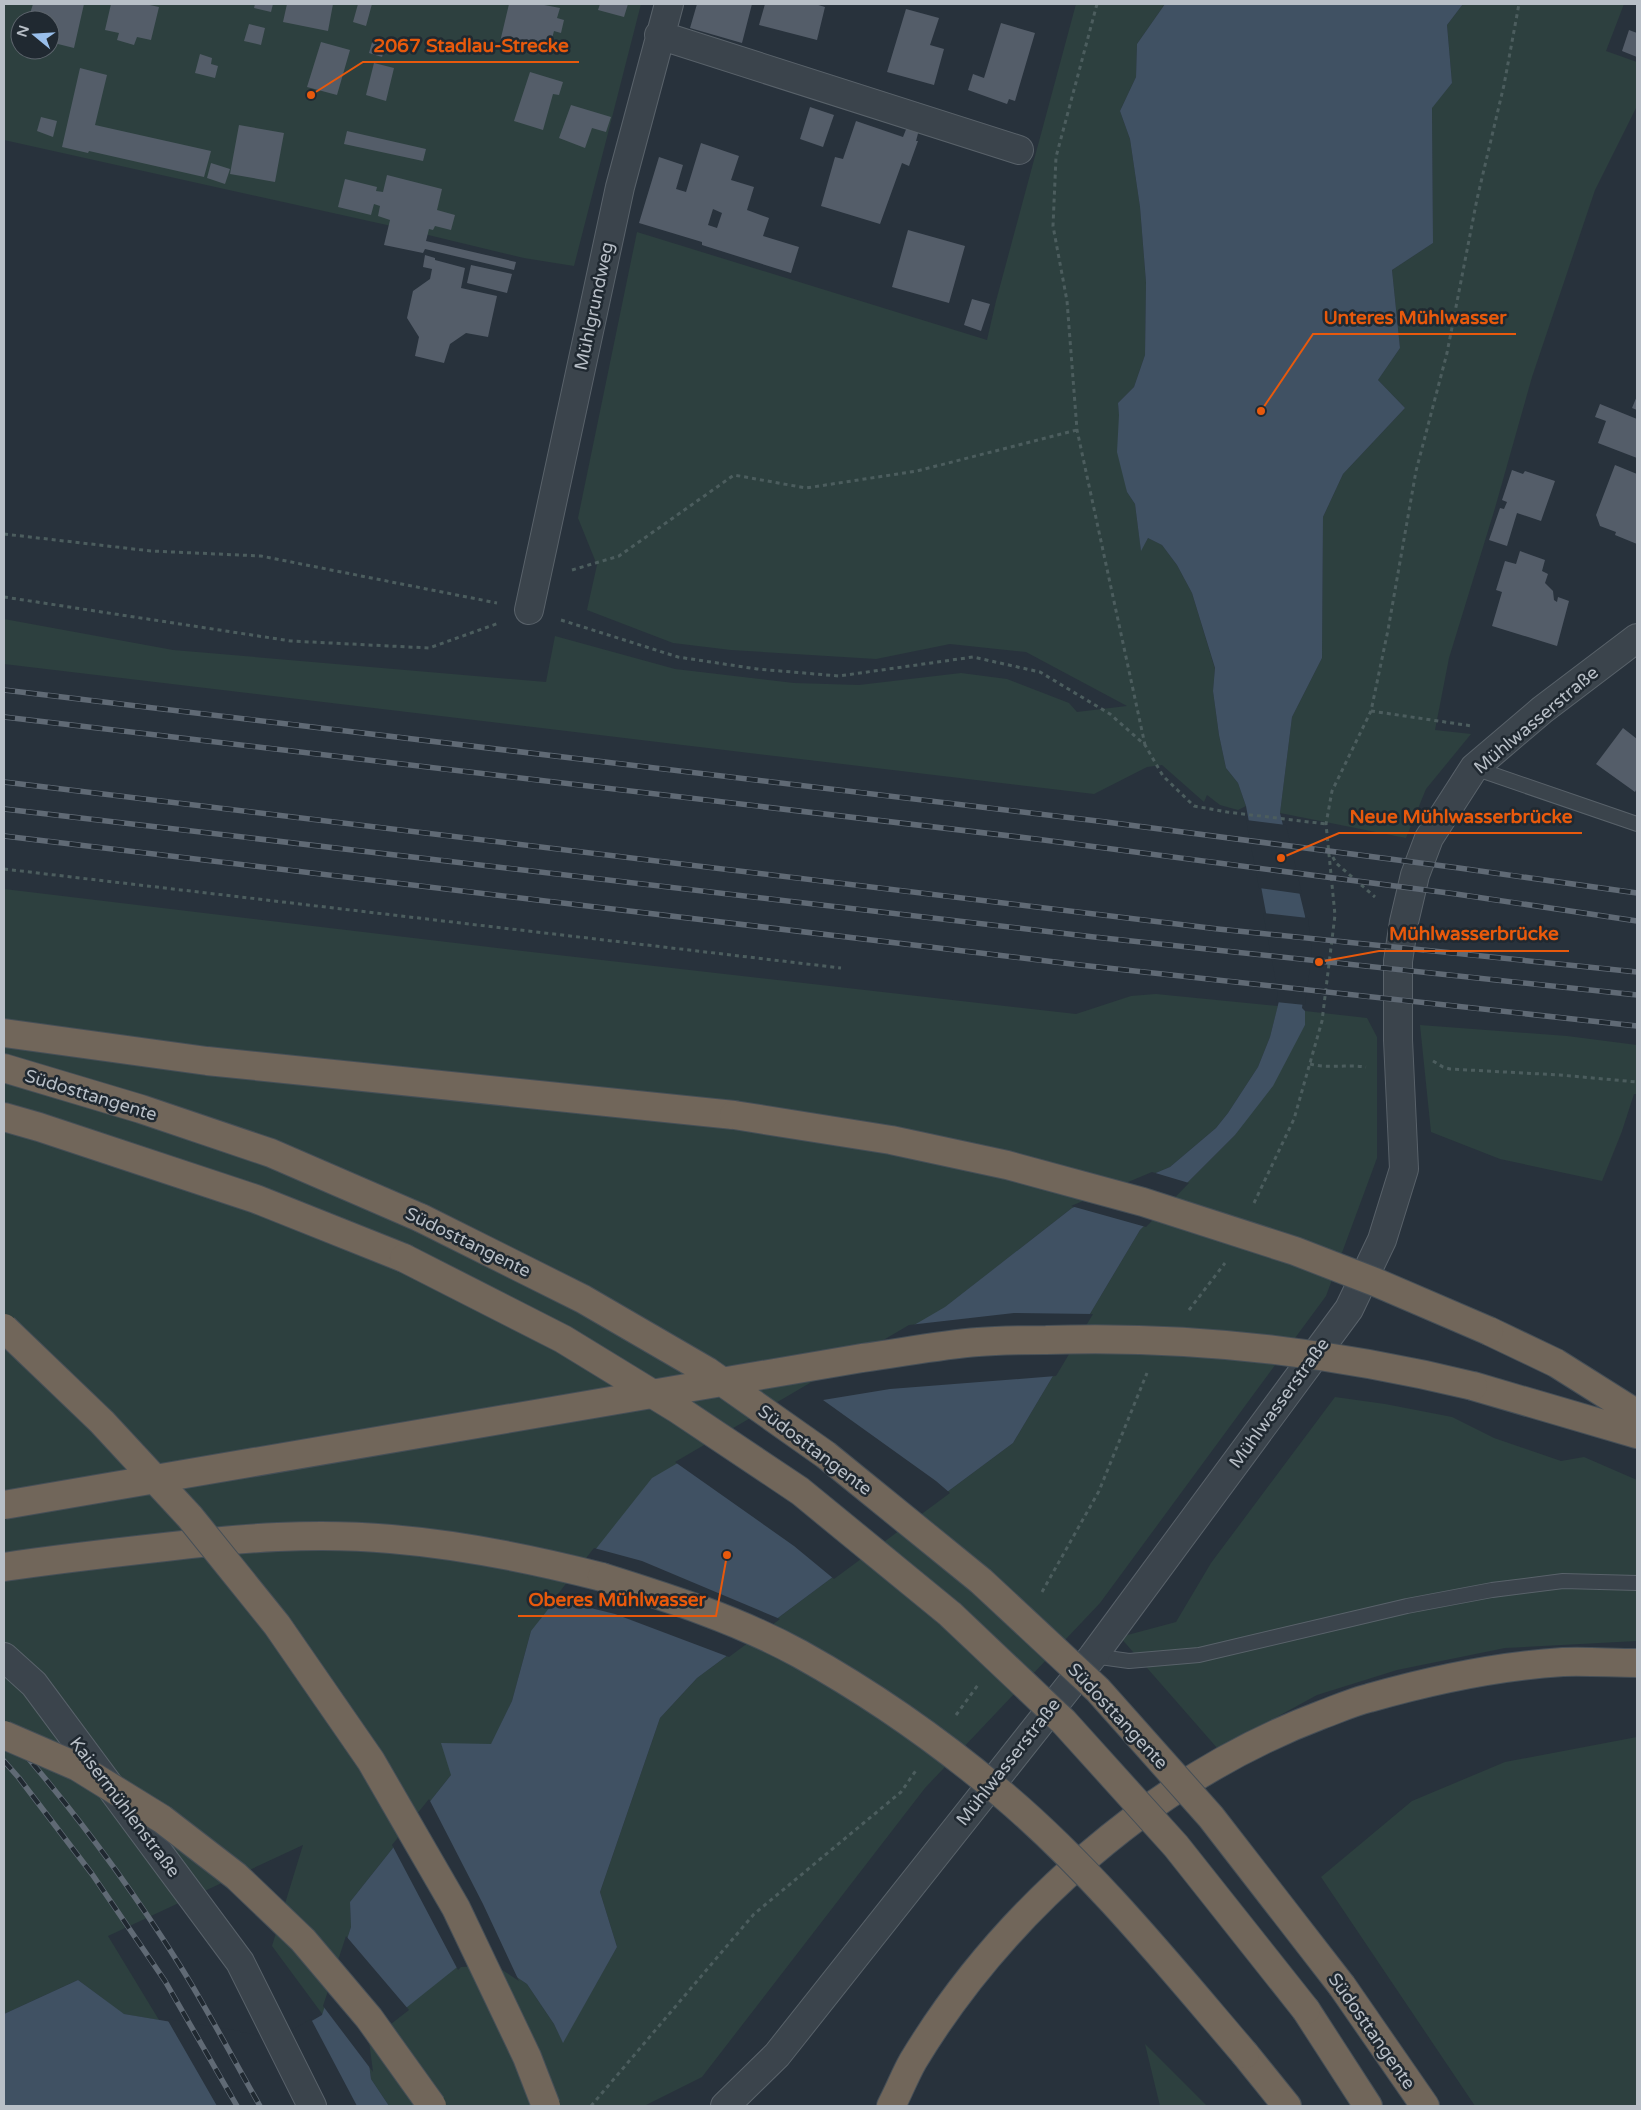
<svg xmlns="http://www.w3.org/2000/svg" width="1641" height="2110" viewBox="0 0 1641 2110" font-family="'Varela Round',sans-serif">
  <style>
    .green { fill: #2d403f; fill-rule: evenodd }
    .water { fill: #405163 }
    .pier { fill: #28323c }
    .building { fill: #545d69; fill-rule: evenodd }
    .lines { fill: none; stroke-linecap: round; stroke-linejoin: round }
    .lane-casing { stroke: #59626a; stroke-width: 16 }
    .street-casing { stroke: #59626a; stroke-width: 30 }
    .highway-casing { stroke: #464f57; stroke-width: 30 }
    .path { stroke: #4c5d5e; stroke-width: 3; stroke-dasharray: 4 4; stroke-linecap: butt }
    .lane { stroke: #3b444c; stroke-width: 14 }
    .street { stroke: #3b444c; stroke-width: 28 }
    .highway { stroke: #71665a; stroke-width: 28 }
    .rail-casing { stroke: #606a75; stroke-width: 5.5 }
    .rail { stroke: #202931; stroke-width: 4; stroke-dasharray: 11; stroke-linecap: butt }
    .highway-bridge-casing { stroke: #464f57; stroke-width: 30; stroke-linecap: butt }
    .highway-bridge { stroke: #71665a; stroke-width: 28 }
    .labels { text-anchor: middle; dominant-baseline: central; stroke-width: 5; stroke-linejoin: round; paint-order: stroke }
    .street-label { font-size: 18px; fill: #b8bfc7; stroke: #202931 }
    .leader { fill: none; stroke: #e8590c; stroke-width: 2 }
    .callout-dot { fill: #e8590c; stroke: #202931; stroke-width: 2 }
    .callout-label { font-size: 19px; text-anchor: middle; font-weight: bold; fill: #e8590c; stroke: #202931; stroke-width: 5; stroke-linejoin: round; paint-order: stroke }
  </style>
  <rect width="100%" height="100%" fill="#28323c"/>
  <path class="green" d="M4 4H641L574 266 524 258 387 225 4 140ZM20 20H50V50H20Z
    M1076 4H1165L1137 44 1136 77 1120 111 1130 139 1140 207 1146 282 1145 355 1134 387 1118 403 1127 492 1135 504 1141 550 1148 538 1162 545 1177 565 1192 593 1215 669 1213 691 1219 735 1226 768 1238 783 1246 806 1238 810 1220 805 1207 795 1204 802 1162 765 1147 767 1094 794 4 664V619L173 650 546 682 555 636 675 669 794 683 859 685 961 673 1007 679 1069 703 1077 712 1127 706 1026 652 950 644 876 659 731 650 673 643 587 610 597 565 578 518 637 232 987 340 996 301Z
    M1463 4H1624L1606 51 1637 62V106L1595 190 1532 377 1495 508 1449 658 1435 730 1471 734 1426 789 1406 838 1280 813 1292 717 1322 658 1323 517 1343 474 1405 408 1378 380 1400 348 1392 270 1433 243 1432 107 1452 83 1447 25Z
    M4 889 514 950 1076 1014 1131 996 1156 994 1278 1006 1270 1037 1258 1067 1228 1113 1216 1128 1170 1167 1072 1208 531 1631 512 1701 491 1745 451 1775 350 1902 351 1927 323 2015 272 1946 303 1845 108 1936 159 2020 123 2014 78 1980 4 2014Z
    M1305 1011 1367 1018 1377 1037V1158L1326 1296 1100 1603 925 1788 702 2077 644 2106H389L371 2079 366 2040 460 1964 496 1962 527 1984 554 2024 563 2042 617 1947 600 1892 660 1718 697 1678 1013 1443 1140 1230 1235 1135 1305 1025Z
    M1420 1025 1567 1036 1637 1045V1094H1634L1622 1131 1602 1181 1500 1159 1431 1132Z
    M1335 1397 1385 1404 1452 1417 1494 1438 1561 1461 1584 1457 1637 1480V1641L1505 1648 1397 1670 1317 1695 1218 1749 1120 1637 1176 1622 1211 1563Z
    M1637 1737V2106H1475L1321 1877 1412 1801 1505 1762Z
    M1145 2044 1207 2106H1160Z"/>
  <path class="water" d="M1165 4H1463L1447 25 1452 83 1432 108 1433 243 1392 270 1400 348 1378 380 1405 408 1343 474 1323 517 1322 658 1292 717 1280 813 1305 916 1309 952 1302 1008 1305 1011V1025L1273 1086 1235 1135 1140 1230 1013 1443 697 1678 660 1718 600 1892 617 1947 563 2043 554 2024 527 1984 496 1963 461 1964 366 2040 371 2079 389 2106H4V2014L78 1980 124 2014 279 2040 322 2015 351 1927 350 1902 451 1775 441 1743 491 1744 512 1701 531 1631 652 1478 945 1307 1072 1208 1170 1167 1216 1128 1228 1113 1258 1067 1270 1037 1281 993 1246 806 1238 783 1226 768 1219 735 1213 691 1215 668 1192 593 1177 565 1162 545 1148 538 1141 551 1135 504 1127 492 1117 452 1119 415 1118 403 1134 387 1145 355 1146 282 1140 207 1130 139 1120 111 1136 77 1137 44Z"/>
  <path class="pier" d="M1246 820 1286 825 1302 894 1259 888Z
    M1263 913 1308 918 1312 952 1305 1005 1276 1002 1278 993Z
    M1152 1172 1189 1183 1146 1227 1071 1206Z
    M1014 1313 1093 1314 1056 1376 890 1389 823 1400 936 1481 950 1493 834 1579 794 1546 675 1462 909 1325Z
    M594 1548 642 1561 780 1619 729 1657 615 1614 554 1599Z
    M429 1799 483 1904 519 1981 495 1965 461 1967 458 1970 392 1845Z
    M346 1936 409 2010 369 2041 373 2072 323 2006Z
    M167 2019 240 2031 241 2034V2032L278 2038 311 2019 357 2106H217Z"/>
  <path class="building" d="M33 4H84L74 48 50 42V20H28Z
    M111 4H145L159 7 151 40 137 37 134 45 117 40 119 33 105 30Z
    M255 4H273L271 12 254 8Z
    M287 4H333L328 31 283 22Z
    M358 4H372L366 26 353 22Z
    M509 4H539L560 8 557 18 564 20 561 33 554 31 548 54 500 42Z
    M600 4H628L624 17 598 10Z
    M697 4H752L742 43 690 28Z
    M765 4H815L825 7 817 40 759 25Z
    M906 9 939 18 930 45 944 49 934 85 887 72Z
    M1001 23 1035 33 1015 101 1009 99 1007 104 968 90 973 74 984 78Z
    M249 24 265 28 261 45 244 41Z
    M1629 30 1637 33V57L1622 51Z
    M373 39 386 43 382 57 369 53Z
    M321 42 350 50 337 95 307 87Z
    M200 54 212 58 211 64 218 66 215 78 195 73Z
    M374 63 394 68 386 101 366 95Z
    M80 68 107 75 95 125 211 151 204 177 89 151 88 153 62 147Z
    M530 72 563 82 559 95 553 94 543 130 514 121Z
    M571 105 611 117 606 132 592 128 585 148 559 138Z
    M810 107 834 115 823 147 800 139Z
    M41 117 57 121 53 137 37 131Z
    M856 121 903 137 909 122 920 126 916 141H918L909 166 902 163 880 224 821 206 835 157 843 159Z
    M239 125 284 133 275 182 230 174Z
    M347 131 426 149 423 161 344 144Z
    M701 143 739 156 731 180 754 187 747 210 769 218 763 236 799 247 791 273 702 245V242L639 223 659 157 683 165 676 189 686 192ZM713 209 722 213 717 228 708 225Z
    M211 163 230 169 225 184 207 178Z
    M387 175 442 189 437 210 455 215 451 230 435 226 433 230 429 229 426 241 516 262 514 270 425 249 423 253 384 245 390 220 378 216 380 206 374 204 371 215 338 207 345 179 377 187 376 191 383 192Z
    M908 230 965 246 949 303 892 287Z
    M425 255 435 258V260L465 268 461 288 497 296 488 337 466 333 450 344 444 363 415 356 419 337 407 318 413 291 430 279 432 269 423 267Z
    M471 265 512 274 507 293 467 283Z
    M972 299 990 304 981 331 964 325Z
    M1637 396V410L1632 408Z
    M1600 404 1637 419V458L1598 443 1606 421 1595 417Z
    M1615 465 1637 474V544L1615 535 1616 532 1600 526 1596 515Z
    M1512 470 1523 474 1525 471 1555 481 1541 521 1517 513 1507 546 1489 540 1500 508 1504 509 1507 502 1502 500Z
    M1520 551 1545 560 1542 571 1548 574 1545 583 1553 591 1554 600 1557 602 1558 597 1569 601 1557 646 1492 626 1502 592 1496 590 1505 561 1516 564Z
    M1623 728 1637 739V788L1635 792 1596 764Z"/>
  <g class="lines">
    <g class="lane-casing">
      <path id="lane" d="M1474 768 1637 824
        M1093 1656 1129 1661 1199 1655 1407 1606 1492 1590 1563 1581 1637 1583"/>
    </g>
    <g class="street-casing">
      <path id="street" d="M659 35 1019 150
        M529 610 620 187 669 4
        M4 1657 34 1684 240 1962 312 2106
        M725 2106 777 2055 1093 1656 1349 1309 1382 1240 1404 1169 1398 1040V961L1404 922 1415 875 1429 838 1474 768 1542 710 1637 638"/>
    </g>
    <g class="highway-casing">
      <path id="highway" d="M4 1033 207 1061 734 1115
        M4 1068 141 1109 271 1153 421 1218
        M4 1117 39 1127 256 1199 404 1258
        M1489 1331 1556 1363 1637 1414
        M1473 1386 1637 1434
        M4 1567C57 1559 111 1553 165 1547 240 1538 315 1532 391 1539 462 1545 532 1559 602 1577
        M1342 1986 1425 2106
        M1306 2010 1368 2106
        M1245 2054 1287 2106
        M891 2106C899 2091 905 2075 913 2061 1004 1910 1157 1777 1321 1715 1337 1709 1353 1702 1369 1698 1432 1680 1498 1666 1563 1662 1588 1661 1613 1663 1637 1663"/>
    </g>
    <path class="path" d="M1097 4 1056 157 1053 226 1067 301 1077 430 1145 745
      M4 534 151 551 261 556 497 603
      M572 570 619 556 734 475 806 488 917 471 1077 430
      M4 597 291 641 429 648 499 623
      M561 620 678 657 757 669 839 676 973 657 1040 672 1110 714 1145 745 1163 776 1194 806 1227 812 1326 824
      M1371 711 1472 726
      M1329 850 1336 863 1375 897
      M4 869 841 968
      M1433 1061 1443 1067 1450 1069 1560 1075 1637 1082
      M1310 1064C1330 1069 1347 1064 1366 1067
      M1254 1203 1294 1119 1322 1021 1335 915 1326 824 1332 791 1371 711 1388 630 1416 471 1447 353 1477 199 1504 85 1519 4
      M1189 1310 1225 1263
      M1042 1592 1099 1491 1147 1373
      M956 1715 978 1685
      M591 2106 754 1914 901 1792 917 1769"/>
    <use href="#lane" class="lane"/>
    <use href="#street" class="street"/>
    <use href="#highway" class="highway"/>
    <g class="rail-casing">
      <path id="rail" d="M4 690 1106 822 1459 868 1637 893
        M4 717 1036 839 1456 894 1637 921
        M4 782 1218 929 1637 972
        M4 809 1094 937 1637 995
        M4 836 1080 965 1637 1026
        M4 1730C68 1803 127 1881 179 1964 208 2010 233 2059 260 2106
        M4 1761 19 1778 92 1874 165 1981 237 2106"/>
    </g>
    <use href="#rail" class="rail"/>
    <g class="highway-bridge-casing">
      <path id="highway-bridge" d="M734 1115 891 1140 1007 1165 1143 1202 1295 1251 1375 1282 1489 1331
        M421 1218 583 1299 707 1371 826 1455 981 1581 1098 1690 1211 1817 1342 1986
        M404 1258 563 1339 679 1410 800 1491 950 1614 1064 1722 1176 1846 1306 2010
        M4 1328 102 1422 190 1517 277 1625 371 1761 456 1908 527 2057 546 2106
        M4 1505 862 1358C900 1353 939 1345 978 1342 1000 1340 1023 1340 1046 1340 1191 1335 1333 1352 1473 1386
        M602 1577C669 1598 738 1620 800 1654 872 1694 939 1741 1002 1794 1092 1870 1168 1964 1245 2054
        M4 1735 78 1767 162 1819 236 1876 303 1940 369 2018 432 2106"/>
    </g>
    <use href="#highway-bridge" class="highway-bridge"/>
  </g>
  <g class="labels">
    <g class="street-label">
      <text transform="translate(594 306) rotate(-78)">Mühlgrundweg</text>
      <text transform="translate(1536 720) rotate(-40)">Mühlwasserstraße</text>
      <text transform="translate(91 1095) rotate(17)">Südosttangente</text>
      <text transform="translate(468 1242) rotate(26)">Südosttangente</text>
      <text transform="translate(1279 1403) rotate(-54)">Mühlwasserstraße</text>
      <text transform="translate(815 1450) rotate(37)">Südosttangente</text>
      <text transform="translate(1118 1716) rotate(47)">Südosttangente</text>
      <text transform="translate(1008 1762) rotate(-52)">Mühlwasserstraße</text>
      <text transform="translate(125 1807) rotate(53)">Kaisermühlenstraße</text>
      <text transform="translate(1372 2031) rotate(55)">Südosttangente</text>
    </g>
  </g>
  <path class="leader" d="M311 95L363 62H579M1261 411L1313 334H1516M1281 858L1339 833H1582M1319 962L1379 951H1569M727 1555L716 1616H518"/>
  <g class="callout-dot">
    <circle cx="311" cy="95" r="5"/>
    <circle cx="1261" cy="411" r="5"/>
    <circle cx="1281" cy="858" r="5"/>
    <circle cx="1319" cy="962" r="5"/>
    <circle cx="727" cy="1555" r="5"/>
  </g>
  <g class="callout-label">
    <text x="471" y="52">2067 Stadlau-Strecke</text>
    <text x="1415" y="324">Unteres Mühlwasser</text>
    <text x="1461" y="823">Neue Mühlwasserbrücke</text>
    <text x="1474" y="940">Mühlwasserbrücke</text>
    <text x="617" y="1606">Oberes Mühlwasser</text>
  </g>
  <rect width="1641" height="2110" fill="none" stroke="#b8bfc7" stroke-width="10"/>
  <g transform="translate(35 35) rotate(288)"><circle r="24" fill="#202931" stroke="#5d656d"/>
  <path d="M0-4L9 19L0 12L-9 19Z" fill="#99bfeb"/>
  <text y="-8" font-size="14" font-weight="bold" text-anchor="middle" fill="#b8bfc7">N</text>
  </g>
</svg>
